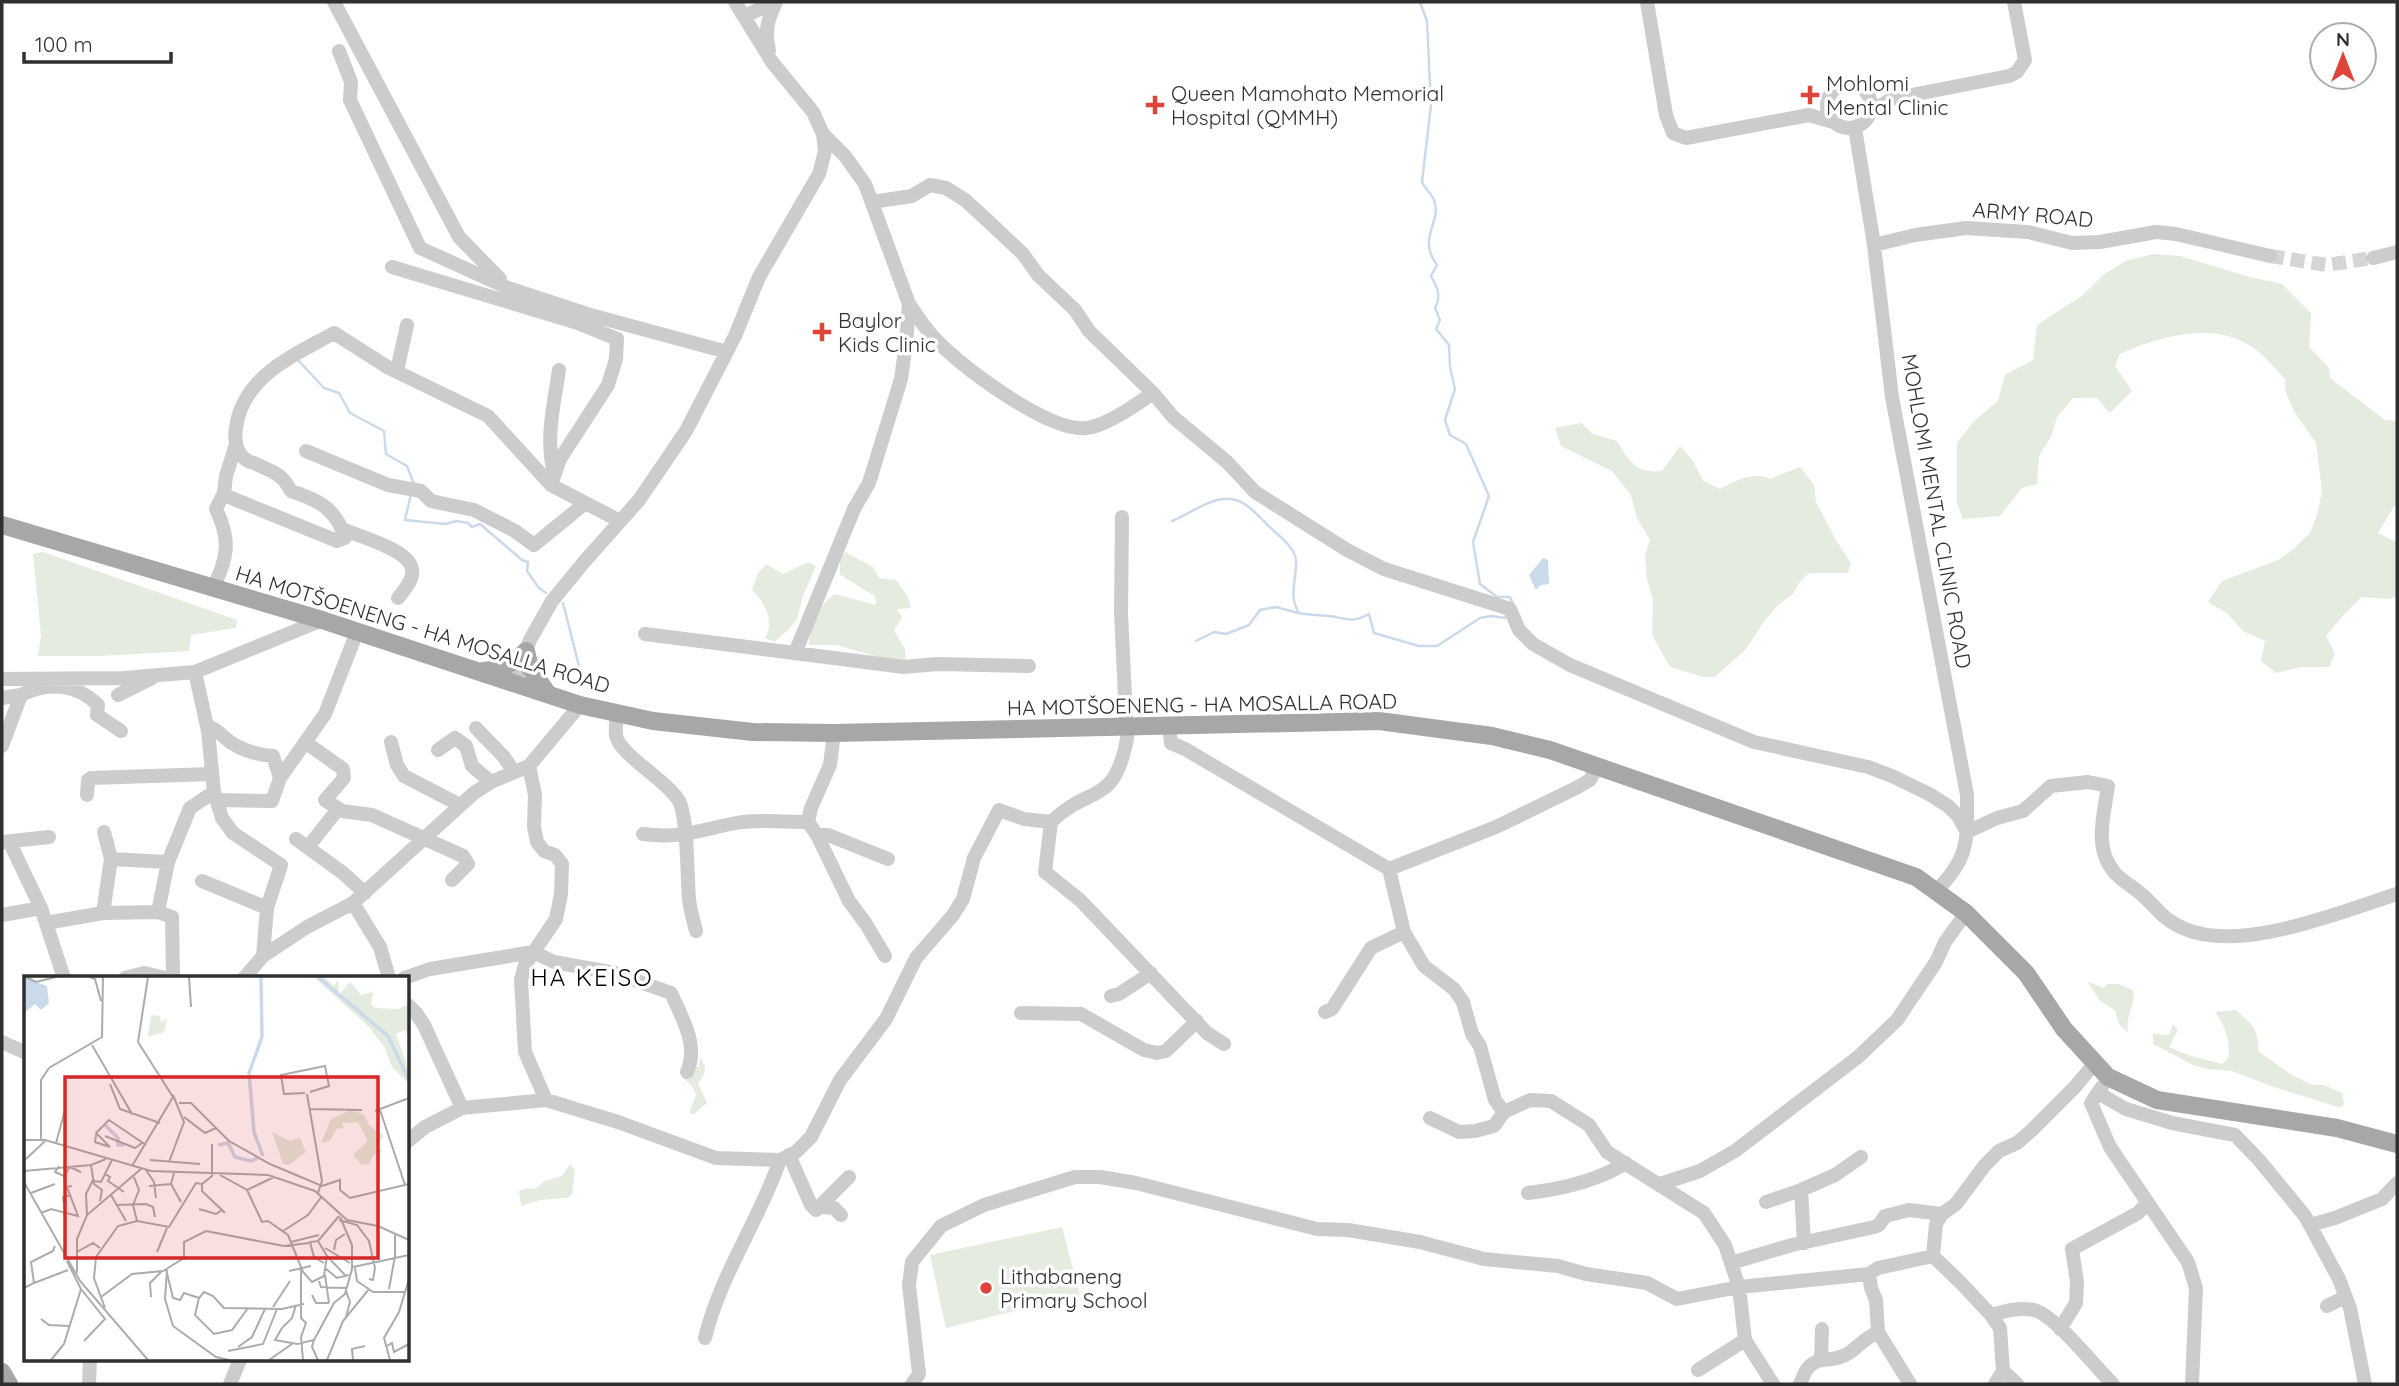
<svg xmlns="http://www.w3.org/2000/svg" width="2399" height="1386" viewBox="0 0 2399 1386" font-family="Quicksand,sans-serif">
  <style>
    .green { fill: #e3ecde }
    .water { fill: #cbdaeb }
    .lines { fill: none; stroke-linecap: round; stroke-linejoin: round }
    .stream { stroke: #cbdaeb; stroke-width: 2.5 }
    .minor-tunnel { stroke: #d5d5d5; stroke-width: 14; stroke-dasharray: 14 7; stroke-linecap: butt }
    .minor { stroke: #ccc; stroke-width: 14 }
    .major { stroke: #a7a7a7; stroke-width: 18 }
    .poi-dot { fill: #de4439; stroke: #fff; stroke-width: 2.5 }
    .labels { text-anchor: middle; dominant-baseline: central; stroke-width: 7; stroke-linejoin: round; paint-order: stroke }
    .poi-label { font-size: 21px; fill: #2f2f2f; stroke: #fff; text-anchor: start }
    .street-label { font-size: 21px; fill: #2f2f2f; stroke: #fff }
    .quarter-label { font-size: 24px; letter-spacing: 2px; fill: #000; stroke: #fff }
    .inset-river { fill: none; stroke: #cbdaeb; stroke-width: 3.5 }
    .inset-road { fill: none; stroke: #acacac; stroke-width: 2 }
    .view { fill: #d62828; fill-opacity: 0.15; stroke: #d62828; stroke-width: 3.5 }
    .inset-edge { fill: none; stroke: #2f2f2f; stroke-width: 3.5 }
  </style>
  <rect width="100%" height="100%" fill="#fff"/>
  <path class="green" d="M2153 254 2180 256 2250 277 2282 284 2311 313 2309 347 2329 368 2330 378 2385 420 2397 421V502L2378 533 2397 542V596L2389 599 2362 597 2344 614 2326 636 2335 654 2329 667H2301L2276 673 2261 661 2265 641 2243 631 2227 613 2208 602 2222 581 2278 560 2291 551 2310 533 2317 515 2322 491 2316 443 2295 413 2286 394 2285 379C2273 366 2261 351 2245 343 2209 322 2155 338 2120 354L2115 366 2132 391 2110 413 2097 398H2073L2057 417 2051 437 2039 456 2037 484 2022 488 2000 516 1963 519 1957 503V443L1974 421 1998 401 2005 375 2033 360 2037 325 2083 295 2103 275 2126 261Z
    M1581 423 1593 434 1617 441C1629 461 1636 474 1662 471L1680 446 1693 461 1703 481 1720 489C1735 481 1753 471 1770 479L1800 467 1814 485 1816 502 1836 540 1851 563 1848 573H1809L1799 583 1793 594 1779 604 1765 620 1746 649 1715 677H1703L1670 667 1652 635 1653 600 1647 579 1645 556 1650 540 1637 518 1631 495 1612 471 1561 446 1555 428Z
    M43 552 237 620 236 628 191 635 189 651 99 656H38L41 635 33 554Z
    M845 552 873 567 879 578 896 580 908 597 911 608 897 609 902 618 894 630 905 649 906 661H892L837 645H809C809 626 819 605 835 594L876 605 875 596 840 575V559Z
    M808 562 816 566 803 596 797 619 788 630 774 642 765 638C775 622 765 602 752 590L757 575 766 564 783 574Z
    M2087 981 2104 988 2107 984H2119L2133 990C2136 1005 2125 1016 2128 1032 2119 1027 2117 1020 2115 1010L2100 1001Z
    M2236 1010C2252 1025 2259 1028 2258 1051L2290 1074 2312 1085H2324L2342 1093 2344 1104 2341 1108 2271 1086 2232 1071 2207 1069 2193 1065 2153 1044V1034L2169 1035 2173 1024 2178 1030 2169 1047 2188 1055 2222 1064 2229 1057C2229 1038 2226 1027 2215 1012Z
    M700 1058C708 1068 706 1073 698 1083L707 1103 693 1115 690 1112C695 1093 702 1097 685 1079L693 1065 699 1067Z
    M570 1164 575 1170 572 1194 567 1198 540 1200 521 1206 519 1191 526 1188 535 1189 545 1181 562 1176Z
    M1062 1227 1080 1295 946 1328 930 1255Z"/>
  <path class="water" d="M1543 558 1548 560 1549 584 1541 585 1536 590 1529 575Z"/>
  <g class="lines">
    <path class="stream" d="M1420 2 1427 21 1431 105 1422 182C1425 189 1432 194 1434 200 1443 222 1416 237 1437 265L1431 276C1437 287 1442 296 1435 308L1440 320 1436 329 1449 345 1450 367 1455 389 1445 420 1450 435 1466 444 1489 496 1473 542 1480 584 1497 597H1510L1513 604
      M298 360 324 388 339 393 350 413 384 431 386 454 407 466 414 484
      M411 494 405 520 445 524 457 521 468 523 472 527 480 524 522 560 528 562 527 571 539 588 546 593
      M1172 521C1195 512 1222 487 1246 505 1256 512 1264 522 1274 531 1282 538 1295 549 1296 560 1297 579 1288 596 1299 613 1309 615 1318 615 1329 616 1347 618 1351 624 1369 614L1374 633 1419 646H1437L1480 618 1491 616 1505 618 1506 616
      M563 603 579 666
      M1196 641 1214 632 1226 634 1249 625 1260 610 1276 607 1298 613"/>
    <path class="minor-tunnel" d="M2270 256 2327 265 2373 258"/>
    <path class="minor" d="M334 2 459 237 500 279
      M1647 2 1666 115 1673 133 1686 138 1809 115 1833 122
      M744 16 776 2
      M769 50C764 31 768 19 776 2
      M339 51 351 82 350 100 420 248 508 288 587 314 727 352
      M1827 106a22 22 0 1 1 44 0a22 22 0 1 1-44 0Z
      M1871 112 1891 99 2009 76 2017 72 2025 60 2014 2
      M1855 128 1874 245 1892 397 1967 795C1967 840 1970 858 1935 892
      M872 202 912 196 930 185 946 188 965 200 989 222 1023 254 1038 275 1075 310 1089 331 1153 393 1173 417 1227 462 1255 492 1347 550 1384 569 1510 609 1519 630 1533 644 1570 665 1754 742 1868 767 1892 776 1929 794 1948 806 1958 816 1967 832 1997 818 2023 811 2051 786 2088 782 2108 786C2104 815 2093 848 2115 873 2122 881 2132 886 2140 893 2157 907 2162 920 2185 929 2242 953 2340 912 2397 894
      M1874 245 1915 235 1966 228 2028 232 2072 243 2100 242 2156 232 2176 234 2270 256
      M2373 258 2397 252
      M392 267 578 323 617 339 616 359 608 385 560 459 551 485
      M909 304C919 319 929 334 943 347 970 372 1049 432 1086 428 1105 427 1137 404 1153 393
      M397 371 407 325
      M236 444 226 476 224 493 229 497 337 541 345 538C336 508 318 500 291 491 281 472 272 472 254 463 250 462 246 461 244 458 236 452 234 437 236 428 243 376 293 356 334 333L389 368 488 416 551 485 620 521
      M306 451 388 485 421 491 431 501 474 510 515 531 534 545 584 504
      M554 473C545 439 554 404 559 370
      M342 529C359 536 409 550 412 569 414 580 404 590 398 598
      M213 588C228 558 231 540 216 509L224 493
      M645 634 904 667 937 664 1029 666
      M795 653 854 509 869 483 901 379 906 343 909 304 865 184 845 156 823 134
      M195 672 208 731 214 792 222 818 233 833 281 865 267 908 263 956
      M2 679 124 678 195 672 322 620
      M514 682 530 640 552 601 584 562 639 500 686 431 735 336 759 277 819 174 825 151 823 134 813 112 772 62 735 2
      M118 695 152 678
      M2 698 21 695
      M617 713C617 720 615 728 616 735 619 755 666 779 679 801 688 817 687 877 689 899 690 909 693 920 696 931
      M207 726C222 731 223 739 235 745 247 752 260 755 273 756L280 778
      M1169 726 1171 743 1185 749 1389 869 1404 932 1424 966 1454 989 1463 1002 1472 1034 1480 1046 1495 1100 1504 1112 1530 1100 1551 1101 1589 1125 1607 1152 1704 1213 1725 1245 1739 1287 1745 1340 1773 1384
      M476 728 504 757 514 772
      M834 733 830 765 811 808 808 822 817 835 849 901 866 924 885 956
      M305 742 343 769 344 778 325 800 342 811 372 815 463 856 468 864 452 880
      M391 742 397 765 404 776 460 805
      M2 746 21 695C48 681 77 684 98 705L97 715 121 731
      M438 750 455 738 466 746 472 766 491 782
      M529 766 535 795 534 827 537 842 544 851 555 855 562 864 561 894 556 919 525 965 521 980 525 1052 546 1100
      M87 795 88 780 91 778 212 774
      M217 800 272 801 280 778 325 714 357 632
      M1051 822C1090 784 1114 807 1127 739L1121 613 1122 517
      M643 834C680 839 700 830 736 823 759 819 784 822 808 822
      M817 835H828L888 859
      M296 839 343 873 365 893
      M9 841 41 908 64 978
      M3 842 49 837
      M308 847 338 809
      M111 859 168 862
      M1389 869 1496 827 1576 788 1590 780 1597 767
      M202 881 267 908
      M353 903 380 947 389 978
      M103 913 111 859 104 832
      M2 915 41 908
      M46 923 103 913 158 912
      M125 978 144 973 166 978
      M173 978 172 917 158 912 168 862 190 808 214 792
      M244 978 263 956 307 927 353 903 474 793 491 782 529 766 580 705
      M404 978 430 969 533 952 554 962 615 973 671 993C682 1018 699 1045 687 1072
      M1111 996 1119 994 1151 973
      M408 1005 416 1013 424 1025 462 1108
      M1325 1012 1332 1009 1371 948 1404 932
      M1021 1013 1081 1014 1144 1050 1157 1053 1166 1051 1197 1021
      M2 1042 26 1053
      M2102 1087 2091 1103 2110 1147 2188 1262 2196 1288 2192 1384
      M2098 1093 2126 1109 2172 1123 2235 1135 2259 1160 2305 1216 2339 1279 2350 1308 2365 1384
      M1430 1118 1459 1132 1475 1131 1494 1126 1504 1112
      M408 1141 425 1127 462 1108 546 1100 618 1122 716 1158 780 1160 796 1152 811 1137 840 1080 886 1019 916 958 953 915 963 899 974 858 999 810 1024 819 1051 822 1045 872 1080 900 1207 1033 1224 1044
      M789 1155 811 1205 816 1210 849 1177
      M1660 1184 1700 1171 1735 1151 1858 1057 1897 1020 1936 962 1945 942 1966 913
      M1528 1193C1562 1189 1597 1181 1626 1163
      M1766 1202 1801 1190
      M822 1207 834 1208 841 1215
      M2310 1225 2335 1218 2382 1199 2397 1183
      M1804 1243 1801 1190 1835 1175 1861 1157
      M1933 1256 1936 1224 1942 1214 1956 1204 1985 1165 1999 1151 2017 1143 2032 1130 2074 1088 2095 1063
      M1731 1263 1792 1245 1874 1227 1879 1225 1885 1216 1909 1210 1942 1214
      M2327 1306 2345 1297
      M1991 1315C2005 1311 2019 1307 2034 1310 2055 1315 2096 1368 2113 1384
      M1822 1329 1821 1360C1855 1359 1853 1344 1878 1332
      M2060 1329 2076 1303 2077 1282 2072 1249 2138 1213 2147 1203
      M705 1338C720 1275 759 1221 780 1160
      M1698 1370 1745 1340
      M2003 1371 2017 1384
      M89 1384 90 1360
      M230 1384 240 1360
      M912 1384 919 1374 909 1285 912 1262 941 1226 984 1205 1075 1177H1100L1136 1183 1317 1229 1348 1230 1420 1242 1484 1259 1558 1266 1586 1274 1647 1283 1677 1299 1739 1287 1869 1274
      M1800 1384C1805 1372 1807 1364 1821 1360
      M1910 1384 1878 1332 1876 1300 1871 1288 1869 1274 1878 1268 1933 1256 1961 1283 1991 1315 2000 1328 2003 1371 1995 1384"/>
    <path class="major" d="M2 525 322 620 580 705 653 721 753 732 834 733 1379 721 1492 736 1550 750 1916 877 1966 913 2026 973 2064 1029 2108 1077 2157 1100 2337 1128 2397 1144
      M526 651 530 668 548 694
      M483 671C502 669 513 664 526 651
      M2 1372 9 1384"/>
  </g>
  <g class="poi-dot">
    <path d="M1806.5 84.5h7v7h7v7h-7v7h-7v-7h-7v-7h7z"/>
    <path d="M1151.5 94.5h7v7h7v7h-7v7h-7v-7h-7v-7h7z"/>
    <path d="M818.5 321.5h7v7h7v7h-7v7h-7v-7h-7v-7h7z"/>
    <circle cx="986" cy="1288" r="7"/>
  </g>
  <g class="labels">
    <g class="poi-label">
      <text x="1826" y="83">Mohlomi<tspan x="1826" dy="24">Mental Clinic</tspan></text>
      <text x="1171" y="93">Queen Mamohato Memorial<tspan x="1171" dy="24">Hospital (QMMH)</tspan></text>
      <text x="838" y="320">Baylor<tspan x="838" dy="24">Kids Clinic</tspan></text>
      <text x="1000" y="1276">Lithabaneng<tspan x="1000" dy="24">Primary School</tspan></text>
    </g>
    <g class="street-label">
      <text transform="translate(2033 214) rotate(5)">ARMY ROAD</text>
      <text transform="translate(1937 511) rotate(80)">MOHLOMI MENTAL CLINIC ROAD</text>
      <text transform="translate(423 629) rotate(17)">HA MOTŠOENENG - HA MOSALLA ROAD</text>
      <text transform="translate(1202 704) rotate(-1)">HA MOTŠOENENG - HA MOSALLA ROAD</text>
    </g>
    <g class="quarter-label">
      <text x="592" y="977">HA KEISO</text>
    </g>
  </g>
  <g transform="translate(24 976)">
    <rect width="385" height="385" fill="#fff"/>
    <path d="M290 1H300L310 10 314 4 315 19 326 6 337 19 349 16 347 29 352 32 375 33 385 27V60L380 54 372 58 385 94V108L368 91 361 72 345 51ZM127 39 136 40 137 46 143 43 140 56 124 61ZM326 134 339 138 346 150 360 160 352 170 359 175 349 179 345 188 338 189 329 179 344 165 334 146 318 147 320 152 312 153 307 164 297 167 307 143ZM248 156 266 165 276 162 282 176 265 189 259 188Z" fill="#e3ecde"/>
    <path d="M0 1 23 10 25 27 17 34 11 28 0 37Z" fill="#cbdaeb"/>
    <path class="inset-river" d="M237 1 238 61 225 97 230 156 239 180M294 1 364 60 385 104M81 149 94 162V169H100M194 169 204 167 211 181 227 185 234 182"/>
    <path class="inset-road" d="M2 1 12 6 32 1M66 1 71 3 77 25M165 1 167 31M68 69 108 138M86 108 96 133 136 147M281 117 260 118 257 99 301 90 305 110 286 116M283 118 298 205 294 217M155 127H167L205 165 246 188 298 210 316 204V214L326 222 385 208M286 133 338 134M356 134 381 209M351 135 385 122M160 141 181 157 192 152M72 159 71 166 86 171 72 157 85 144 122 169M81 160 111 172 118 167M17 163V104L25 92 78 61 79 1M0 164H21L127 195 244 199 291 215 323 244 354 250 385 264M32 167 41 134M2 183 21 165M126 184 176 188M145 186 160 146 149 119M67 189 70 208 78 214 76 225M35 190 31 196 40 200 41 211 48 210M108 190 149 121 114 66 124 1M122 194 130 206 132 222M0 195 67 189 82 183M150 197 147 208 157 226M81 198 86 201 84 205 100 216M196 199 223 214 238 246 244 245 264 259 279 296 288 306 300 300 303 280 294 265 286 266 290 281 300 287M40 200 46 191 57 196M110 201 115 214 109 229 113 245M70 205 77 206 88 184M0 206 56 305 124 384M178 208 188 200V168M125 210 147 208M223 214 250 201M7 217 31 208M87 219 102 245M92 229 122 228 129 231 131 241M175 233 192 238 198 234M17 237 27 233 54 240 43 211M41 237 39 221 47 219M63 239 62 218 69 204M315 244 333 249 345 265 351 292 349 304 345 303M259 255 284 239 298 220M294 265 315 240M267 266 295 259M301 272 326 287M310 274 312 264 321 258M53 276 69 267 76 272M133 276 143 252M303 280 322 300M371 280V257M329 291 385 279M301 292 313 302 325 299M331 292 333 305 349 316H382M142 293 149 322 156 324 160 317 175 322 171 339 190 358 208 354 224 332M277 293V342L282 347 277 361 279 384M143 294 141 323 149 350 192 381 205 384M265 295 287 290M53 297V263L63 239 117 193M301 299 305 327M295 305 297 311 323 312M10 307 44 294M0 312 10 307 7 286 29 275 31 270M57 313 81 343 60 365M365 313 371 280M322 315 326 326 322 341M288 319 292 327H305M77 321 108 298 139 295 160 282V266L182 255 260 270 285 267M127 321 126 307 138 295M175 322 180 316 189 320 200 332 258 333 280 328M249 331 266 305M81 332 70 302 72 281 94 250 113 245 145 251 172 207 178 208V215L201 237M17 343 25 349 45 350M258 352 251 364 273 368 290 364M258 352 268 342 272 329M363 370 368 367 370 376 385 368M214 371 228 361 241 333M204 375 239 368 253 333M27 384 40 368 57 313 43 285M245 384 268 368M294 384 288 371 290 364 310 327 321 318 328 293V269L316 241M303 384 319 345 345 313M329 384 328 373 341 370M366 384 360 362 375 336 385 303"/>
    <path class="view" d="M41 101H354V282H41Z"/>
    <rect width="385" height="385" class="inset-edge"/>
  </g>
  <rect width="2399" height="1386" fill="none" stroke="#2f2f2f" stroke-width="7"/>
  <g transform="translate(2343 56)"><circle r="33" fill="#ffffff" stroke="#acacac" stroke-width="2"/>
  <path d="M0-5L12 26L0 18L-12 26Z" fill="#de4439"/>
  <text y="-10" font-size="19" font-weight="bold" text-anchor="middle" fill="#2f2f2f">N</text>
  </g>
  <path d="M24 52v10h147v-10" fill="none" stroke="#2f2f2f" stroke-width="3.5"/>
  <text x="35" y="52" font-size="21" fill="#2f2f2f" stroke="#ffffff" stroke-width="5" paint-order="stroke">100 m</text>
</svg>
